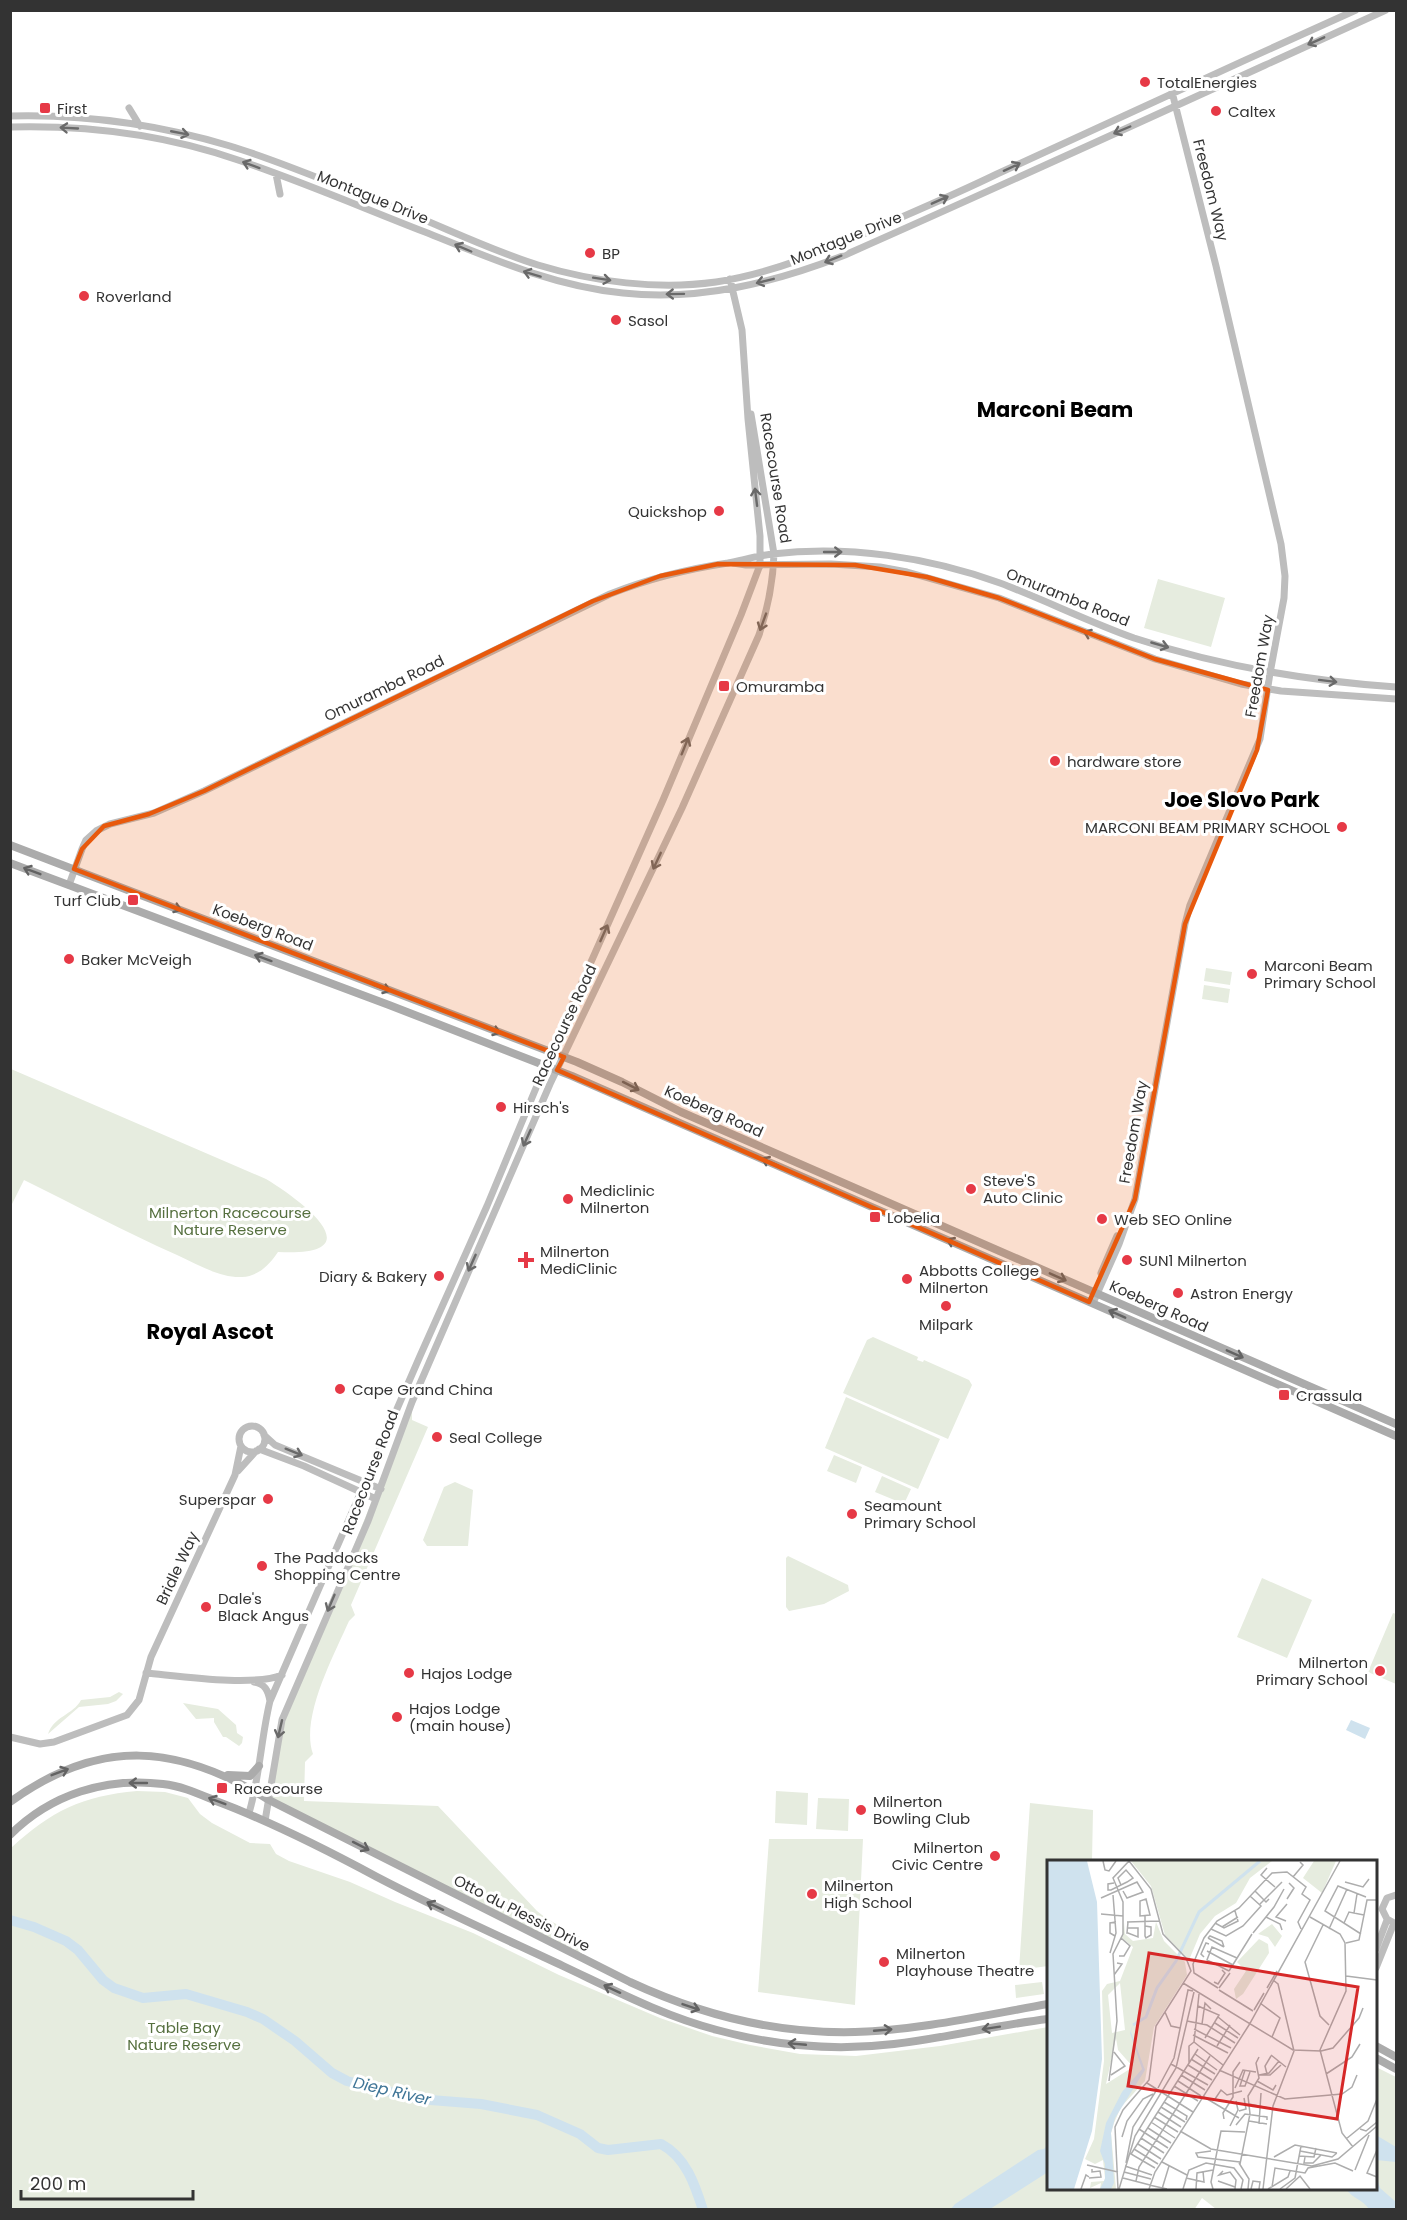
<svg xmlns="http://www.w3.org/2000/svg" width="1407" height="2220" viewBox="0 0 1407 2220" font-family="Poppins,sans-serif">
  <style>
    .green { fill: #e6ecdf }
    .water { fill: #cfe2ee }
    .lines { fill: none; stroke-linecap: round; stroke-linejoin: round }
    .river { stroke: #cfe2ee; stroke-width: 10 }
    .secondary { stroke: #bdbdbd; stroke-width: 7 }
    .primary { stroke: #ababab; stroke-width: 8 }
    .oneway { stroke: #6a6a6a }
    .oneway2 { stroke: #636363 }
    .marked { fill: #e8590c; fill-opacity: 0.2; stroke: #e8590c; stroke-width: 4.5; stroke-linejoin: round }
    .poi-dot { fill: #e63946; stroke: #fff; stroke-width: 2 }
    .labels { text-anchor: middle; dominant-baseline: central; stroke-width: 6; stroke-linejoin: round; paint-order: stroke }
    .poi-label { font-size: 15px; fill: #333; stroke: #fff; text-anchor: start }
    .street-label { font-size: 15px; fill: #333; stroke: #fff }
    .park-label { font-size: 15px; fill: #56703f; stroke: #fff }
    .water-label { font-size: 16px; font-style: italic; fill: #3f7597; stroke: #fff }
    .district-label { font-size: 21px; font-weight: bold; fill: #000; stroke: #fff }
    .inset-river { fill: none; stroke: #cfe2ee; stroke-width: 3 }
    .inset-road { fill: none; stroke: #adadad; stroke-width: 1.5 }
    .view { fill: #d62828; fill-opacity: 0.15; stroke: #d62828; stroke-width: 3 }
    .inset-edge { fill: none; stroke: #333; stroke-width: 3 }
  </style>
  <rect width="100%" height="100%" fill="#fff"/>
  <path class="green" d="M1158 579 1225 598 1211 647 1144 628Z
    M1206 968 1232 972 1230 985 1204 981Z
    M1204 985 1230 989 1228 1003 1202 999Z
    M11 1069 266 1179C304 1202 375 1257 278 1252 269 1265 259 1276 242 1277 219 1278 197 1264 177 1255 125 1232 75 1205 24 1180L11 1206Z
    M873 1337 918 1357 917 1360 923 1362 924 1360 969 1380 972 1385 948 1439 843 1393 867 1340Z
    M846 1397 940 1439 918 1489 825 1448Z
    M412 1402V1420L428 1427 351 1605 355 1615 349 1621C334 1655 300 1718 313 1754L305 1762 304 1801 438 1806 537 1911 547 1919 589 1942 580 1957 269 1800 278 1733Z
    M834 1455 862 1467 856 1483 827 1471Z
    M882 1476 911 1489 904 1504 875 1492Z
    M455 1482 473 1490 468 1546H427L423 1540 444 1487Z
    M788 1556 848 1585 849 1591 824 1604 789 1611 786 1607V1558Z
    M1262 1578 1312 1600 1287 1658 1237 1637Z
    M1393 1613 1396 1614V1684L1368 1672Z
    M119 1692 123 1694 116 1701 108 1704 79 1707 48 1734C54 1716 73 1715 81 1700L110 1697Z
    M183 1703 218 1709 236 1725 237 1733 243 1737 242 1743 239 1746 226 1737H223L214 1722V1718L196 1719Z
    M137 1791 165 1792 188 1798 200 1814 212 1823 250 1843 270 1844 276 1854 289 1861 350 1882 395 1902 473 1933 559 1975 660 2018 712 2036 750 2045 800 2054 856 2056 940 2046 1048 2027V2188H1376V2067L1396 2077V2209H1216L1202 2198 1194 2210H11V1848C51 1811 82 1796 137 1791Z
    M776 1791 808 1793 807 1825 775 1823Z
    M818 1798 849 1799 848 1831 816 1829Z
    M1030 1803 1093 1810 1092 1861 1048 1862V1966L1019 1970Z
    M769 1839H863L855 2005 758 1992Z
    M1042 1982 1044 1994 1016 1998 1015 1985Z"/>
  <path class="water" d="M1351 1720 1370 1728 1365 1739 1346 1730Z
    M1376 2135 1396 2147V2162L1376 2160Z
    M1048 2144V2172L990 2209H951L955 2204 1038 2150 1044 2149Z
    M1376 2175 1380 2188 1396 2202V2209H1369C1363 2200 1352 2198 1346 2189L1376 2188Z"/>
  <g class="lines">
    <path class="river" d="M10 1920 34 1927 66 1941 78 1950 103 1980 114 1988 143 1998 186 1994 247 2012 263 2019 295 2041 332 2073 347 2081 418 2099 481 2104 537 2115 580 2134 598 2148 608 2150 661 2144C686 2157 695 2185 703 2210"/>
    <path class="secondary" d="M129 108 140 126
      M10 116C84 114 160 125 230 146 283 162 334 185 385 204 436 223 486 249 538 265 594 282 658 290 716 282 773 273 826 251 879 227 918 210 958 193 997 174 1116 119 1236 64 1356 10
      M10 127C87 125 166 135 238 160 301 181 363 208 425 232 490 258 553 286 623 293 700 301 774 283 845 255 1026 175 1206 92 1386 10
      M276 174 280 194
      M733 563 746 565 831 564 880 567 907 572 999 598 1155 659 1241 684 1281 691 1396 699
      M69 885 82 849 86 840 96 831 110 824 154 813 204 791 610 594C648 579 687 569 728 563 743 560 757 556 772 554 848 545 928 557 1000 583 1045 600 1089 622 1134 638 1219 666 1307 681 1396 687
      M1101 1273 1117 1236
      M1093 1303 1119 1244 1135 1199 1185 924 1190 905 1260 739 1270 673 1284 598 1285 576 1281 544 1216 266 1172 92
      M239 1439a13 13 0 1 1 26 0a13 13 0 1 1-26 0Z
      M264 1435 275 1445 381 1489
      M259 1449 304 1466 376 1499
      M238 1471 256 1451
      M146 1673C179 1676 253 1687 282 1675
      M254 1682C265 1684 268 1690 270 1701
      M10 1737 40 1744 54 1742 127 1715 139 1700 151 1657 235 1475 241 1446
      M249 1813C260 1776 261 1738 270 1701L420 1356 487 1206 551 1052 663 800 741 615 760 565V536L748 419 742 330 730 279
      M265 1821 282 1720 368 1521 412 1402 550 1084 682 808 759 635C768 608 773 582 774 554L751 414
      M1396 1895 1387 1898 1382 1909 1387 1919 1396 1924
      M1376 1949 1387 1920
      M1376 1968 1394 1923"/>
    <path class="primary" d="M10 845 577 1062 622 1082 681 1112 1396 1424
      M10 863 389 1005 572 1076 1396 1436
      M228 1775 250 1776 259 1766
      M10 1802C100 1737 178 1744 269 1800L630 1982C701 2015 775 2034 855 2032 920 2030 985 2015 1048 2004
      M10 1835C51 1794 106 1777 163 1784 182 1786 199 1794 216 1801 272 1822 325 1849 377 1877 438 1909 501 1937 563 1966 614 1990 663 2016 717 2030 775 2046 836 2051 894 2044 946 2038 997 2025 1048 2019
      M1376 2046 1396 2057
      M1376 2058 1396 2069"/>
  </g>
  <defs><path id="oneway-shaft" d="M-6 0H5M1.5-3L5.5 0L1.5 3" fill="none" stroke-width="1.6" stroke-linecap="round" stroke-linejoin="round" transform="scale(1.5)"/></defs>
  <g class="oneway">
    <use href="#oneway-shaft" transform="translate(1316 41) rotate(156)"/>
    <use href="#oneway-shaft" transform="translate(69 128) rotate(-177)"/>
    <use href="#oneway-shaft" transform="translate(1122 130) rotate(157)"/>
    <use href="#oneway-shaft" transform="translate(180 133) rotate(11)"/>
    <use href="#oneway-shaft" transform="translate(251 165) rotate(-160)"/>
    <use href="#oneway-shaft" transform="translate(1012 167) rotate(-25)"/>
    <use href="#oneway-shaft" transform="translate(940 200) rotate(-24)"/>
    <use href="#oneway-shaft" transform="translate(463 248) rotate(-157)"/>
    <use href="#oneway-shaft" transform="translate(833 259) rotate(158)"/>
    <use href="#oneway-shaft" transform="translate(532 274) rotate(-163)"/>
    <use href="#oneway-shaft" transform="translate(602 279) rotate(9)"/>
    <use href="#oneway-shaft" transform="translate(765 281) rotate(166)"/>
    <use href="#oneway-shaft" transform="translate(675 294) rotate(179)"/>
    <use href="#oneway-shaft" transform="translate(756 497) rotate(-97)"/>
    <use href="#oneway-shaft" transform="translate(833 552)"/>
    <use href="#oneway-shaft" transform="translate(763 622) rotate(110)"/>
    <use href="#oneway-shaft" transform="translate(1092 635) rotate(-158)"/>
    <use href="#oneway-shaft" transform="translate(1160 645) rotate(16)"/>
    <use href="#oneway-shaft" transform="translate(1328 681) rotate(7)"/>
    <use href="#oneway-shaft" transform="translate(685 746) rotate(-68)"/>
    <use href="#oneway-shaft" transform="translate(657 861) rotate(115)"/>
    <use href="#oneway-shaft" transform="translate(604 933) rotate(-66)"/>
    <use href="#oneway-shaft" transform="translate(527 1138) rotate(114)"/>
    <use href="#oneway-shaft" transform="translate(472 1263) rotate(114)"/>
    <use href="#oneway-shaft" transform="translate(294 1452) rotate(22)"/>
    <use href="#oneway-shaft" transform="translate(331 1603) rotate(113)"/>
    <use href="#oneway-shaft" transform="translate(280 1729) rotate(103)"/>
  </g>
  <g class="oneway2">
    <use href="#oneway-shaft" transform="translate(32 871) rotate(-159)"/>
    <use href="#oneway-shaft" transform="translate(173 907) rotate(21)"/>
    <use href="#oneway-shaft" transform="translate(263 958) rotate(-160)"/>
    <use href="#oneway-shaft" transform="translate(382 988) rotate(21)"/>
    <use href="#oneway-shaft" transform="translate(492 1030) rotate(21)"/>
    <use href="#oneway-shaft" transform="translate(631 1086) rotate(27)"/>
    <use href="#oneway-shaft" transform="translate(770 1162) rotate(-156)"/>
    <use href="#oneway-shaft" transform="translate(955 1243) rotate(-156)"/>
    <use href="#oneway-shaft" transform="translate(1058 1277) rotate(24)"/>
    <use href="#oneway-shaft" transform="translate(1117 1314) rotate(-156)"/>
    <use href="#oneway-shaft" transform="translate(1235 1354) rotate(24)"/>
    <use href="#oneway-shaft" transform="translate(60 1772) rotate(-21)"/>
    <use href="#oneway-shaft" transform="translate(138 1783) rotate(180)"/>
    <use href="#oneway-shaft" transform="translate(217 1801) rotate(-159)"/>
    <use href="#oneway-shaft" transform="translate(361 1846) rotate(27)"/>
    <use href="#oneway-shaft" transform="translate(435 1906) rotate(-155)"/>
    <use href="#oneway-shaft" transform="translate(612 1989) rotate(-155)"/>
    <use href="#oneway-shaft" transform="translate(691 2007) rotate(19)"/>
    <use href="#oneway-shaft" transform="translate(991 2028) rotate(171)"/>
    <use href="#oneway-shaft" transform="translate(883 2030) rotate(-5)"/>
    <use href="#oneway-shaft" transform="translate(797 2044) rotate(-175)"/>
  </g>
  <path class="marked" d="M718 564 855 565 927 577 999 598 1155 659 1268 690 1257 750 1185 924 1135 1199 1089 1302 557 1070 564 1057 74 869 82 849 104 826 149 814 204 791 593 601 660 576Z"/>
  <g class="poi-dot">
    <circle cx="1145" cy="82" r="6"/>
    <rect x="39" y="102" width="12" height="12" rx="3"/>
    <circle cx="1216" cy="111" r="6"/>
    <circle cx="590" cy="253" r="6"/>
    <circle cx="84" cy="296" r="6"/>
    <circle cx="616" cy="320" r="6"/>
    <circle cx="719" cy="511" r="6"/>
    <rect x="718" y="680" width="12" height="12" rx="3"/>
    <circle cx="1055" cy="761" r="6"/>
    <circle cx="1342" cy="827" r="6"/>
    <rect x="127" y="894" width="12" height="12" rx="3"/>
    <circle cx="69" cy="959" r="6"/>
    <circle cx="1252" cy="974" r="6"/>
    <circle cx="501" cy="1107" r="6"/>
    <circle cx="971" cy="1189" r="6"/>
    <circle cx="568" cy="1199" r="6"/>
    <rect x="869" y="1211" width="12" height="12" rx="3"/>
    <circle cx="1102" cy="1219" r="6"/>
    <path d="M523 1251h6v6h6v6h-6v6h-6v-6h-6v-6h6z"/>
    <circle cx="1127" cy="1260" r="6"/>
    <circle cx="439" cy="1276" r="6"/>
    <circle cx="907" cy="1279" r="6"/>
    <circle cx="1178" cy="1293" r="6"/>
    <circle cx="946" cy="1306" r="6"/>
    <circle cx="340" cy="1389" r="6"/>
    <rect x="1278" y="1389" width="12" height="12" rx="3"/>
    <circle cx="437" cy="1437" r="6"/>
    <circle cx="268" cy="1499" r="6"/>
    <circle cx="852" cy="1514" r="6"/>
    <circle cx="262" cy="1566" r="6"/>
    <circle cx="206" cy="1607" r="6"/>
    <circle cx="1380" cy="1671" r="6"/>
    <circle cx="409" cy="1673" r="6"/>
    <circle cx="397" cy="1717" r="6"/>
    <rect x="216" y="1782" width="12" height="12" rx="3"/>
    <circle cx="861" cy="1810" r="6"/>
    <circle cx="995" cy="1856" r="6"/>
    <circle cx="812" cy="1894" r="6"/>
    <circle cx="884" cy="1962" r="6"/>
  </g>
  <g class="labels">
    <g class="poi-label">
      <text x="1157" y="82">TotalEnergies</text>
      <text x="57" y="108">First</text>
      <text x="1228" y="111">Caltex</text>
      <text x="602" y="253">BP</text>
      <text x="96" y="296">Roverland</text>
      <text x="628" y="320">Sasol</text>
      <text x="707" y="511" text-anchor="end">Quickshop</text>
      <text x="736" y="686">Omuramba</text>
      <text x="1067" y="761">hardware store</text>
      <text x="1330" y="827" text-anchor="end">MARCONI BEAM PRIMARY SCHOOL</text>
      <text x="121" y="900" text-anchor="end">Turf Club</text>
      <text x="81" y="959">Baker McVeigh</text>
      <text x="1264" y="965">Marconi Beam<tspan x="1264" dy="17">Primary School</tspan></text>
      <text x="513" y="1107">Hirsch's</text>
      <text x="983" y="1180">Steve'S<tspan x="983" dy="17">Auto Clinic</tspan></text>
      <text x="580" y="1190">Mediclinic<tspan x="580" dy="17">Milnerton</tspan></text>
      <text x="887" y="1217">Lobelia</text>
      <text x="1114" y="1219">Web SEO Online</text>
      <text x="540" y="1251">Milnerton<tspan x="540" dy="17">MediClinic</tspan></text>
      <text x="1139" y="1260">SUN1 Milnerton</text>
      <text x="919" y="1270">Abbotts College<tspan x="919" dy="17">Milnerton</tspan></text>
      <text x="427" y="1276" text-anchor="end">Diary &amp; Bakery</text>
      <text x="1190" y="1293">Astron Energy</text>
      <text x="946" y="1324" text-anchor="middle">Milpark</text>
      <text x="352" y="1389">Cape Grand China</text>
      <text x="1296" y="1395">Crassula</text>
      <text x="449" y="1437">Seal College</text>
      <text x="256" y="1499" text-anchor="end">Superspar</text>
      <text x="864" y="1505">Seamount<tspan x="864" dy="17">Primary School</tspan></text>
      <text x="274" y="1557">The Paddocks<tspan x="274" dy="17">Shopping Centre</tspan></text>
      <text x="218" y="1598">Dale's<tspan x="218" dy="17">Black Angus</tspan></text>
      <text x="1368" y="1662" text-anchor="end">Milnerton<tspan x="1368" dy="17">Primary School</tspan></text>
      <text x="421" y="1673">Hajos Lodge</text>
      <text x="409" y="1708">Hajos Lodge<tspan x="409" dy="17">(main house)</tspan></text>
      <text x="234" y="1788">Racecourse</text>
      <text x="873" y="1801">Milnerton<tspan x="873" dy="17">Bowling Club</tspan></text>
      <text x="983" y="1847" text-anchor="end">Milnerton<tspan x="983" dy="17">Civic Centre</tspan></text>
      <text x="824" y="1885">Milnerton<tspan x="824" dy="17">High School</tspan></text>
      <text x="896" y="1953">Milnerton<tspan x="896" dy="17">Playhouse Theatre</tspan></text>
    </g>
    <g class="street-label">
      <text transform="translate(1211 190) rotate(76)">Freedom Way</text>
      <text transform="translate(373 197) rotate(22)">Montague Drive</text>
      <text transform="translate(846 238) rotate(-22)">Montague Drive</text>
      <text transform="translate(776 478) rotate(81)">Racecourse Road</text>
      <text transform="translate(1068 597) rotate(22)">Omuramba Road</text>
      <text transform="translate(1259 666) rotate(-80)">Freedom Way</text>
      <text transform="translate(384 688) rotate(-26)">Omuramba Road</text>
      <text transform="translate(263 927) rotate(21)">Koeberg Road</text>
      <text transform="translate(564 1025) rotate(-65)">Racecourse Road</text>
      <text transform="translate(714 1111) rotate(24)">Koeberg Road</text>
      <text transform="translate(1133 1132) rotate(-80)">Freedom Way</text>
      <text transform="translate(1159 1306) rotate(24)">Koeberg Road</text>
      <text transform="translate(370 1472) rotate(-69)">Racecourse Road</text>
      <text transform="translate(177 1568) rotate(-65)">Bridle Way</text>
      <text transform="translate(522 1913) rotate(27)">Otto du Plessis Drive</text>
    </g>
    <g class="park-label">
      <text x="230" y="1212">Milnerton Racecourse<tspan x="230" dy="17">Nature Reserve</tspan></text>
      <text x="184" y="2027">Table Bay<tspan x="184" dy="17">Nature Reserve</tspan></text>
    </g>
    <g class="water-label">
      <text transform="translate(392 2091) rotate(13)">Diep River</text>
    </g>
    <g class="district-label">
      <text x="1055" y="409">Marconi Beam</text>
      <text x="1242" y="799">Joe Slovo Park</text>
      <text x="210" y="1331">Royal Ascot</text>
    </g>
  </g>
  <g transform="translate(1047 1860)">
    <rect width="330" height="330" fill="#fff"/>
    <path d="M84 1H225L203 18 189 43 168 56 153 74 142 100 118 75 104 26ZM267 1H289L275 33 256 18ZM77 62 78 74 86 81 106 78 109 62 117 81 138 102 140 115 107 167 98 221 74 247 67 263 64 273 69 329H53L54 323 43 328 44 322 57 321 58 318 56 300 48 304 38 299 47 279 57 201 55 131 60 124 73 121 86 87 75 78ZM73 123 78 170 65 173 61 135ZM69 178 71 190 86 207 59 224ZM225 64 235 76 228 87 221 77 211 74ZM212 79 221 84 222 93 196 134 189 139 187 129 199 111 190 102Z" fill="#e6ecdf" fill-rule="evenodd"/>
    <path d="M0 1H40L50 42 55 199 45 271 27 329H0ZM86 164 84 172 98 210 68 258 64 273 67 323 64 329H53L58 319V304L53 291 59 263 75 232 95 209 83 173Z" fill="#cfe2ee"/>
    <path class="inset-river" d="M86 165 99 157 110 128 129 101 152 52 213 1"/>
    <path class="inset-road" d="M56 1 58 10 62 11 69 1M220 8 214 15 228 27M246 17 256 5 253 2M298 22 316 27 322 19M67 23 61 24V30H64L80 22 86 18 79 10 71 18 74 25M208 31 219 42 222 39M54 38 90 22 96 32 80 38 76 31M99 39 103 55 93 56V41ZM240 39 247 28 242 23M213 44 235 22M307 53 310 34M54 54 76 56M219 57 233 64 235 70M263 57 293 74 298 83 299 131 273 190 295 273 306 287M239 61 229 57 240 44M80 62 112 61M81 62 80 73H81L91 77V68H81M168 63 177 68 191 61 188 51M297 63 302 52 317 55M276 65 258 102 273 156 282 165M98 66 104 67V75L99 78 98 76V56M175 67 191 57M164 69 179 76 196 66 214 46 203 36M282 69 300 29M206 73 227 47 237 29M314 74 278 51 291 26 319 37M68 76 63 73V63L69 62M161 78 163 76 175 81 177 87M161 78 177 87M299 83 312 80 320 40H330M160 91 186 105M63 93 69 73 66 35M72 96H77L83 86 74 78M157 97 154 94 159 83 162 84M182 111 160 100 165 87 190 98M182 111 205 74M67 115 75 104 70 103M299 116 330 120M167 122 171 124 178 113 175 110M136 123 246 190 274 191M171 128 147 113 146 104 157 78 170 61 192 48 225 13 240 12 259 27 255 34 263 40 251 62 254 69M172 128 183 113M220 128 230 111M172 130 206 151M152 134 147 182 176 205M213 143 233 158 225 177M151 146 172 155 158 178M207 150 217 133M118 152 124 166 133 168M171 157 193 175M140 161 160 165 188 183M168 163 191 178M155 164 158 143 164 149M147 169 184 188M146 175 181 193M170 186 183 165M274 191 286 188 312 158 316 148M148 194 170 210M224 195 239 207M144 199 168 214M142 203V186L147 182M124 204 161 225M141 205 165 220M172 210 238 239 295 234 305 227 310 215M198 210 193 226H198L203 212M220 214 218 206 224 196M279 214 305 197 313 184M64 215 78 206 67 192M134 215 158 230M212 215 222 213 232 201M214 215H223L234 205M62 221 70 161 66 94 76 74V42L66 18 82 1M131 221 154 236M210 221 226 230 229 225M100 223 146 252M127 226 151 241M111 228 127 198 141 130 146 131M188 228 196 210 209 212M157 237 192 258M168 239 174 230 180 235 195 231M117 242 140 256 139 260M202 244 222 248M114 247 138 262M192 251 199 249 197 238M111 252 134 267M107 257 131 272M177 259 176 253 186 237V212L193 202M202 261 220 264M104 262 128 278M212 264 214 233M189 265 198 254 220 257V260M183 266 191 250 189 241M101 268 124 283M92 269 121 288M313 269 319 271 330 262M133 271 164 289 265 306 291 299 330 266M75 277 80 261 96 239 106 234M94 278 117 293M299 279 321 261 330 239M91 284 114 299M87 289 111 304M330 290 320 313 330 317M164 291 149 293 151 297 193 302M253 291 285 297 290 293M252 296 267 297 269 288M227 297 248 285 290 293M258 297 257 303H266L274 295M115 302 140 315M79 303 86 267 109 231M192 303 202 319 201 329M193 304 203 254 201 236 212 218 209 203 212 197M40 305 71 312M78 306 105 315M108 308 84 294 151 189M308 310 322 275M176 311 172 315 183 312 189 320 188 329M77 312 104 319M42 318 54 317 53 311 45 312V309M76 318 103 325M139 318 157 322 156 311M89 321 92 307 163 196M171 321 188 327M102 325 120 329M225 327 228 308 258 313 261 308 288 303 306 311M34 329 39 315 42 317M71 329 68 267 76 250 102 220 109 166 144 111 139 98 116 74 104 29 82 1M72 329 88 276 129 208 147 132M102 329 108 312 202 165 293 1M115 329 122 306M136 329 142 310 159 303 187 308 196 320 194 329M149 329 150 313 166 310M166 329 164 322 174 271 198 272M204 329 206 321 213 322 212 329M216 329 226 246 247 191 231 124 226 120M221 329 241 317 243 311M233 329 248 318 254 286M239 329 253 316 263 329"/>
    <path class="view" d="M102 93 311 127 290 259 81 226Z"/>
    <rect width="330" height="330" class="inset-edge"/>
  </g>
  <rect width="1407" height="2220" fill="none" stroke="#333333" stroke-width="24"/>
  <path d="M21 2190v9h172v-9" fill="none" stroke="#333333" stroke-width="3"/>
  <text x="30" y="2190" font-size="18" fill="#333333" stroke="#ffffff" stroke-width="4.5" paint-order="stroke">200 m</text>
</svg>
